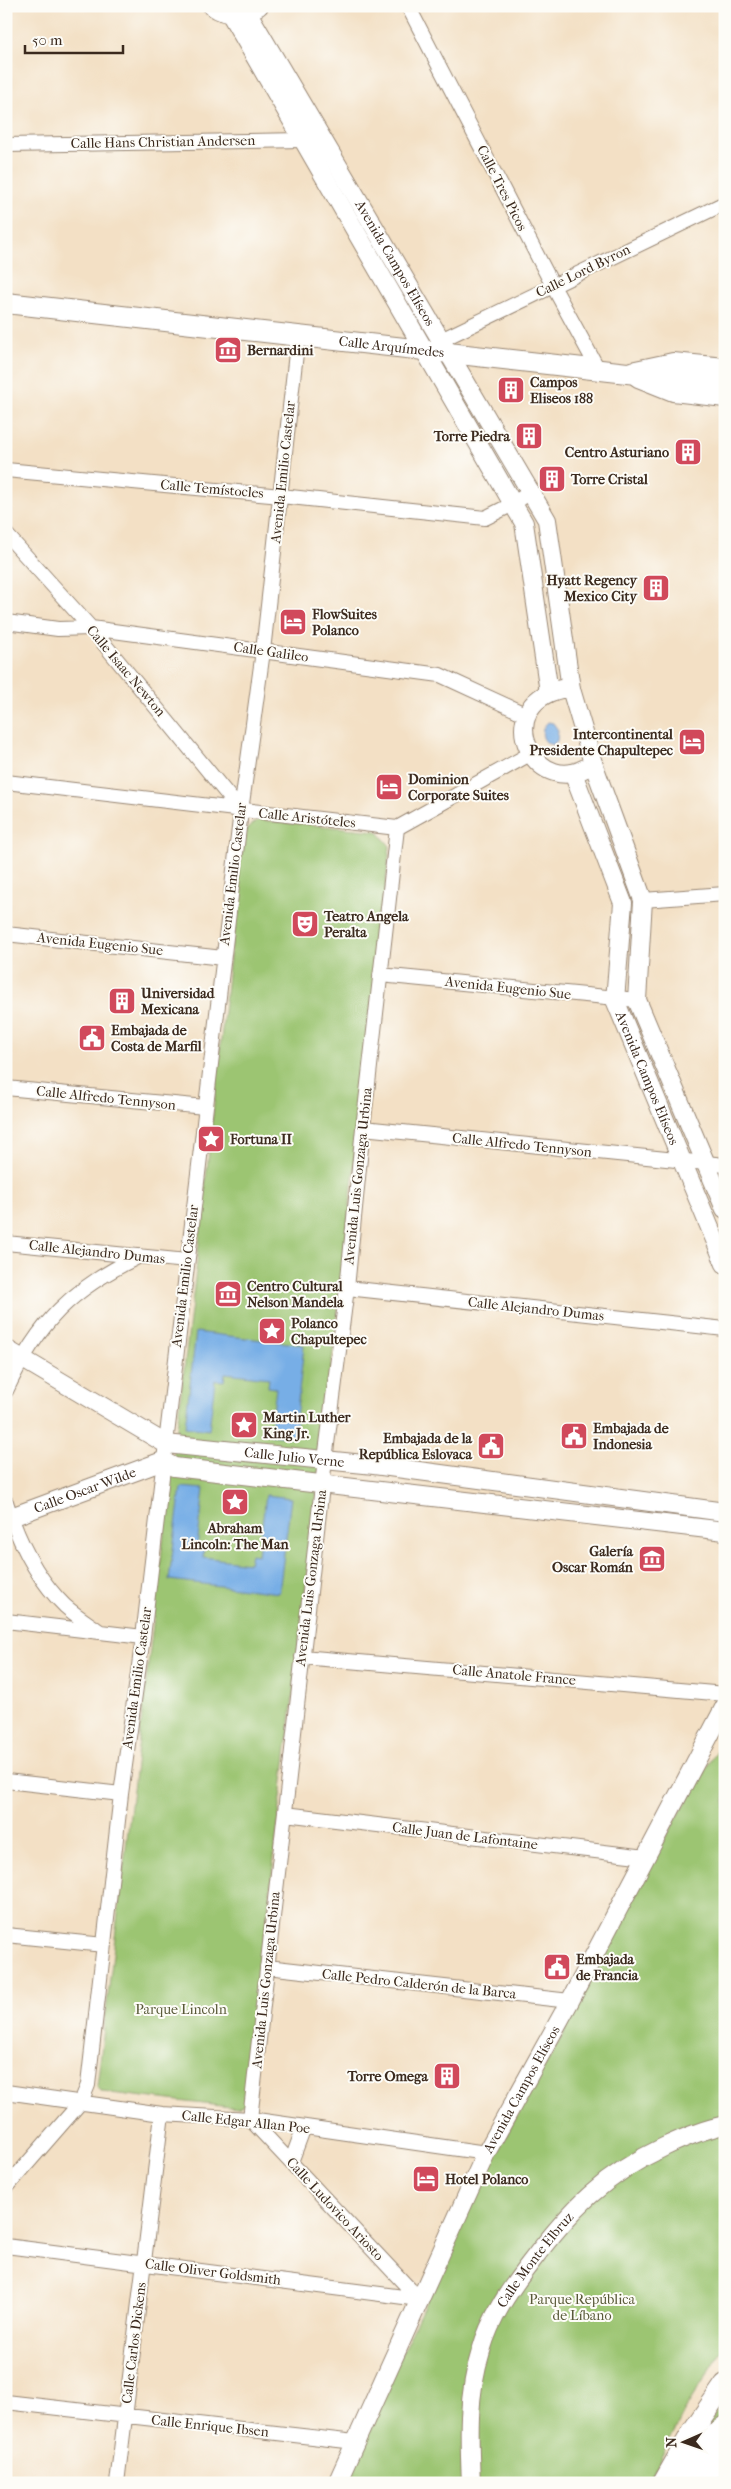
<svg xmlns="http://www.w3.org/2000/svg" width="731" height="2489" viewBox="0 0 731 2489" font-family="'IM FELL French Canon',serif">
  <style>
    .green { fill: #9cc572; stroke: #6c7848 }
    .water { fill: #77aee6; stroke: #596c82 }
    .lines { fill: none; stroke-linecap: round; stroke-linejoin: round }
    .minor-casing { stroke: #978572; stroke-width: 16 }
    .tertiary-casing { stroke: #978572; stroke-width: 20 }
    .secondary-casing { stroke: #978572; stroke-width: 22 }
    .motorway-casing { stroke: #978572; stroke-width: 29 }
    .minor { stroke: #fff; stroke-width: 14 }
    .tertiary { stroke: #fff; stroke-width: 18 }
    .secondary { stroke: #fff; stroke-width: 20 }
    .motorway { stroke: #fff; stroke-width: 26 }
    .labels { text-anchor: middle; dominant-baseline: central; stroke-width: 4; stroke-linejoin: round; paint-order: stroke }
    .street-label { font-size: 14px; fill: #3b2a1e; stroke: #fdfcf7 }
    .poi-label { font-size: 14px; font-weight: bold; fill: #3b2a1e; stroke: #fdfcf7; text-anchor: start }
    .park-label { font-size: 14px; fill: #585837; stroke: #fdfcf7 }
  </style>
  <rect width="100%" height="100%" fill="#fdfcf7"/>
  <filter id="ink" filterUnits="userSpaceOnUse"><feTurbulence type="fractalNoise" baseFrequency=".02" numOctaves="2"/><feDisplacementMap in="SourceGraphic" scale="10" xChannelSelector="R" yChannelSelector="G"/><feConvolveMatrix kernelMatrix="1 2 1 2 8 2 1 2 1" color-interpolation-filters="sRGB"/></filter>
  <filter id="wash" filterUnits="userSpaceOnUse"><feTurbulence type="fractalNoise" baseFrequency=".0096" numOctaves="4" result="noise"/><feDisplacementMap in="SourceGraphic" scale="20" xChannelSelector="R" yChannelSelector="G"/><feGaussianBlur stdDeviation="1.12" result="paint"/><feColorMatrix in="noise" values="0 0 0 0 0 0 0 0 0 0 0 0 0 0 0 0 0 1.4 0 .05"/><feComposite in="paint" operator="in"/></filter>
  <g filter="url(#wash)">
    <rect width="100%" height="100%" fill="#f3e0c5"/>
    <path class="green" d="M258 820 377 831 390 846 341 1284 258 1995 245 2103 238 2108 102 2092 97 2086 197 1262 243 836 247 829Z
      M725 1737V2346L689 2403 648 2483H341L494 2156 570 2022 655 1855Z
      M725 2399V2419L702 2436Z"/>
    <path class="water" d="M548 722 553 723 558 730 557 741 552 745C541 742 539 730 548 722Z
      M196 1332 304 1345 294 1438 270 1435 276 1388 268 1387 269 1378 225 1373 224 1381 215 1380 209 1430 185 1427Z
      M181 1487 204 1489 197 1547 204 1549 203 1557 249 1563 251 1554 258 1555 266 1495 291 1498 279 1593 169 1580Z"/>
  </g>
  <g filter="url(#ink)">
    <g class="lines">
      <g class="minor-casing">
        <path id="minor" d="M408 6 553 286 598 369
          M6 145 303 140 311 136
          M441 340 725 203
          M6 470 281 496 485 518 513 504 530 492
          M6 534 91 628 241 811
          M6 622 58 629 91 628 440 675 527 715
          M6 782 397 828 530 754
          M643 900 725 894
          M6 934 223 958
          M380 975 637 1000
          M6 1088 205 1107
          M363 1128 725 1165
          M6 1243 187 1261
          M347 1288 725 1329
          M6 1391C38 1322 72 1288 140 1256
          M6 1502C18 1540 36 1578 65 1606 75 1615 88 1623 99 1631
          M6 1621 143 1637
          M302 1657 725 1694
          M6 1781 121 1794
          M285 1814 646 1857
          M6 1935 104 1945
          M267 1967 570 2001
          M6 2092 162 2114 250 2119 486 2153
          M250 2119 325 1460 347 1288 363 1128 397 828
          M250 2119 419 2299
          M291 2162 304 2127
          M6 2188 81 2102 88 2085 121 1794 143 1637 241 811 263 651 298 335
          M6 2246 419 2299
          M6 2402 355 2442
          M117 2483 162 2114"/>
      </g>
      <g class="tertiary-casing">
        <g id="tertiary">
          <path d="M212 6C228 17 242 16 259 6"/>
          <path id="s1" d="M248 13 547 520 571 689"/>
          <path d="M231 15 524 523 549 692"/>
          <path d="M631 371 673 362 725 367"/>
          <path d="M638 378 673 392 725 398"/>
          <path d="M561 689H571L593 763C537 806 488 706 561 689Z"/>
          <path d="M593 763 643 900 637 1000 725 1209"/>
          <path id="s2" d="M573 773 623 903 615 1000 725 1264"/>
          <path id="s3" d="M6 1349 166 1444 374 1465 725 1512"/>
          <path id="s4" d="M6 1519 163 1461 174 1467 725 1531"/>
          <path id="s5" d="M337 2483 486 2153 570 2001 725 1706"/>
          <path id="s6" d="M471 2483C469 2438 467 2395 481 2351 490 2318 510 2289 531 2262 571 2209 604 2175 664 2147 683 2138 704 2129 725 2125"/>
        </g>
      </g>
      <g class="secondary-casing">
        <g id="secondary">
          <path id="s7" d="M6 303 725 384"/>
          <path d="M663 2483 693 2430 725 2384"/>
          <path d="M679 2483 708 2439 725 2426"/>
        </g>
      </g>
      <g class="motorway-casing">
        <path id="motorway" d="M698 2483 725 2442"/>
      </g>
      <use href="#minor" class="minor"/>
      <use href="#tertiary" class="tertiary"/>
      <use href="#secondary" class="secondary"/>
      <use href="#motorway" class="motorway"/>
    </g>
  </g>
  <defs>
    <g id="museum-square" transform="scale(1.4375)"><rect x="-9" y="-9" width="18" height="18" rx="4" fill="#d1495b" stroke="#fdfcf7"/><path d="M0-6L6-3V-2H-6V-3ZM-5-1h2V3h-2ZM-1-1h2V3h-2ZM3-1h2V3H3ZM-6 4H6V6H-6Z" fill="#fff"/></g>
    <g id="building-square" transform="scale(1.4375)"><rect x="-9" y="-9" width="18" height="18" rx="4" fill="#d1495b" stroke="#fdfcf7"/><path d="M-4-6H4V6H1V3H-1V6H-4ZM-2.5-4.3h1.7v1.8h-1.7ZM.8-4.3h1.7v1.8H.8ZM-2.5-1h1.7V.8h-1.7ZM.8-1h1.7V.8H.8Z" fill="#fff"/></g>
    <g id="hotel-square" transform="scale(1.4375)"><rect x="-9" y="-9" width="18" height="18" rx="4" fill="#d1495b" stroke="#fdfcf7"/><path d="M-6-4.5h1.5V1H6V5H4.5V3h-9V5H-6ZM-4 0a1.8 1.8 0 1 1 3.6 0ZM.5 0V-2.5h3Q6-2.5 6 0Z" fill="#fff"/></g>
    <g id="theatre-square" transform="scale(1.4375)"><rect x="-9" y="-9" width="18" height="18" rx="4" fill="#d1495b" stroke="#fdfcf7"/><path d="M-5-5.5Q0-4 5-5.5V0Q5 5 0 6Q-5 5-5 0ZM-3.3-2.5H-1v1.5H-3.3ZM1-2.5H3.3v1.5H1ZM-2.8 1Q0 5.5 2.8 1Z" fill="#fff"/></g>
    <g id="civic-square" transform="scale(1.4375)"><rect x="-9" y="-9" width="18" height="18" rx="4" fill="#d1495b" stroke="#fdfcf7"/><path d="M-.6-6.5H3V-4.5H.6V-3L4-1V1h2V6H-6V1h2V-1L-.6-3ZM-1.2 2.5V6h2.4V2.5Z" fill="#fff"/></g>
    <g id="sight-square" transform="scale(1.4375)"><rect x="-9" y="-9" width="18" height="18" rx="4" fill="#d1495b" stroke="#fdfcf7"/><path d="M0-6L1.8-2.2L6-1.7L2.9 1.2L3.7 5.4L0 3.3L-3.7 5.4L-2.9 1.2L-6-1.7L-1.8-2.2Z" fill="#fff"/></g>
  </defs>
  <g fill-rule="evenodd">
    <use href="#museum-square" x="228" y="350"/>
    <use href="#building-square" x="511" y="390"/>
    <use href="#building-square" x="529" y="436"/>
    <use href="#building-square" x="688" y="452"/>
    <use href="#building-square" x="552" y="479"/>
    <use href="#building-square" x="656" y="588"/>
    <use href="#hotel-square" x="293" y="622"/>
    <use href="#hotel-square" x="692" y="742"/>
    <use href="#hotel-square" x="389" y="787"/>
    <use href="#theatre-square" x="305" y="924"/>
    <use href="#building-square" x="122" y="1001"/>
    <use href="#civic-square" x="92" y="1038"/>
    <use href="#sight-square" x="211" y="1139"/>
    <use href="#museum-square" x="228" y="1294"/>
    <use href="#sight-square" x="272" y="1331"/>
    <use href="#sight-square" x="244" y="1425"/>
    <use href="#civic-square" x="574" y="1436"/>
    <use href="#civic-square" x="491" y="1446"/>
    <use href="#sight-square" x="235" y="1502"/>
    <use href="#museum-square" x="652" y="1559"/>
    <use href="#civic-square" x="557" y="1967"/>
    <use href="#building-square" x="447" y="2076"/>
    <use href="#hotel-square" x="426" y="2179"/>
  </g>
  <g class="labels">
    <g class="street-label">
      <text transform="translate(163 142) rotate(-1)">Calle Hans Christian Andersen</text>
      <text transform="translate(502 188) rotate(63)">Calle Tres Picos</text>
      <text stroke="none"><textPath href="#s1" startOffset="290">Avenida Campos Elíseos</textPath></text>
      <text transform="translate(583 271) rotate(-26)">Calle Lord Byron</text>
      <text stroke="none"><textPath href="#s7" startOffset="388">Calle Arquímedes</textPath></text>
      <text transform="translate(283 472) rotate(-84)">Avenida Emilio Castelar</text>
      <text transform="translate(212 489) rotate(5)">Calle Temístocles</text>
      <text transform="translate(271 652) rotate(8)">Calle Galileo</text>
      <text transform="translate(126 671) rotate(50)">Calle Isaac Newton</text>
      <text transform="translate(307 818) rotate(6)">Calle Aristóteles</text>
      <text transform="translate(233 874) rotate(-83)">Avenida Emilio Castelar</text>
      <text transform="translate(100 944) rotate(6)">Avenida Eugenio Sue</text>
      <text transform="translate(508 988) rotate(6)">Avenida Eugenio Sue</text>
      <text stroke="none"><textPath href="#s2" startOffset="321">Avenida Campos Elíseos</textPath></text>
      <text transform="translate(106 1098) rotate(6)">Calle Alfredo Tennyson</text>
      <text transform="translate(522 1145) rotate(6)">Calle Alfredo Tennyson</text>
      <text transform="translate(358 1176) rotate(-84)">Avenida Luis Gonzaga Urbina</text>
      <text transform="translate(97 1252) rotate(6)">Calle Alejandro Dumas</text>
      <text transform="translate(185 1276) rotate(-83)">Avenida Emilio Castelar</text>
      <text transform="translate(536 1309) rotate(6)">Calle Alejandro Dumas</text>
      <text stroke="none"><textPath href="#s3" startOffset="315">Calle Julio Verne</textPath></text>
      <text stroke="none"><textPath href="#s4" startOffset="84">Calle Oscar Wilde</textPath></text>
      <text transform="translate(311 1578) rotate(-83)">Avenida Luis Gonzaga Urbina</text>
      <text transform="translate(514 1675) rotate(5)">Calle Anatole France</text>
      <text transform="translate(137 1678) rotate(-82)">Avenida Emilio Castelar</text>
      <text transform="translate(465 1836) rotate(7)">Calle Juan de Lafontaine</text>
      <text transform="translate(266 1980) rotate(-84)">Avenida Luis Gonzaga Urbina</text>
      <text transform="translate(419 1984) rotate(6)">Calle Pedro Calderón de la Barca</text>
      <text stroke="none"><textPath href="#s5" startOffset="435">Avenida Campos Elíseos</textPath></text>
      <text transform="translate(246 2122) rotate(6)">Calle Edgar Allan Poe</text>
      <text transform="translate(335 2209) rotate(47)">Calle Ludovico Ariosto</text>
      <text stroke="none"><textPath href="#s6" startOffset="240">Calle Monte Elbruz</textPath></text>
      <text transform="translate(213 2272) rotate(7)">Calle Oliver Goldsmith</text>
      <text transform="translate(134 2343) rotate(-83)">Calle Carlos Dickens</text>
      <text transform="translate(210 2426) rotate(6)">Calle Enrique Ibsen</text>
    </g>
    <g class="poi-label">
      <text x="247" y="350">Bernardini</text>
      <text x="530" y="382">Campos<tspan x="530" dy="16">Eliseos 188</tspan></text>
      <text x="510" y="436" text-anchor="end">Torre Piedra</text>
      <text x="669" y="452" text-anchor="end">Centro Asturiano</text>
      <text x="571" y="479">Torre Cristal</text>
      <text x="637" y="580" text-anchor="end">Hyatt Regency<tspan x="637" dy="16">Mexico City</tspan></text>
      <text x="312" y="614">FlowSuites<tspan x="312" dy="16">Polanco</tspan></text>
      <text x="673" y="734" text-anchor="end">Intercontinental<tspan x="673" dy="16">Presidente Chapultepec</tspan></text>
      <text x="408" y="779">Dominion<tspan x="408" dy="16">Corporate Suites</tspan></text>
      <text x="324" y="916">Teatro Angela<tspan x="324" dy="16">Peralta</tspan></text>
      <text x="141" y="993">Universidad<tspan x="141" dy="16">Mexicana</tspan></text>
      <text x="111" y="1030">Embajada de<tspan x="111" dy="16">Costa de Marfil</tspan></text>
      <text x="230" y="1139">Fortuna II</text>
      <text x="247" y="1286">Centro Cultural<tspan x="247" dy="16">Nelson Mandela</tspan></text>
      <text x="291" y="1323">Polanco<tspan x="291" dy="16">Chapultepec</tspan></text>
      <text x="263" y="1417">Martin Luther<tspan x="263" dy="16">King Jr.</tspan></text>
      <text x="593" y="1428">Embajada de<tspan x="593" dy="16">Indonesia</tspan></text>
      <text x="472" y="1438" text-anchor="end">Embajada de la<tspan x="472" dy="16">República Eslovaca</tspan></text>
      <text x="235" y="1528" text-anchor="middle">Abraham<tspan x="235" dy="16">Lincoln: The Man</tspan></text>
      <text x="633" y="1551" text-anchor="end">Galería<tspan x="633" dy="16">Oscar Román</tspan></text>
      <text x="576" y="1959">Embajada<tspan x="576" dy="16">de Francia</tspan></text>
      <text x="428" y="2076" text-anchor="end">Torre Omega</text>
      <text x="445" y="2179">Hotel Polanco</text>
    </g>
    <g class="park-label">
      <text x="181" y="2009">Parque Lincoln</text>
      <text x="582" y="2299">Parque República<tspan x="582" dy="16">de Líbano</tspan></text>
    </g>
  </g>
  <rect width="731" height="2489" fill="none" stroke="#fdfcf7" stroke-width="25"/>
  <g transform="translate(684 2442) rotate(268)" stroke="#fdfcf7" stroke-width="4" paint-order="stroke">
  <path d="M0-4L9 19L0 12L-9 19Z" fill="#3b2a1e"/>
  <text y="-8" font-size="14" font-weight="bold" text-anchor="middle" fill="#3b2a1e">N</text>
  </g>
  <path d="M25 45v8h98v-8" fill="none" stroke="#3b2a1e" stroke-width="2.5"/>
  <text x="32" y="45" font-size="15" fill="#3b2a1e" stroke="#fdfcf7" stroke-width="4" paint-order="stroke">50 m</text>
</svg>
